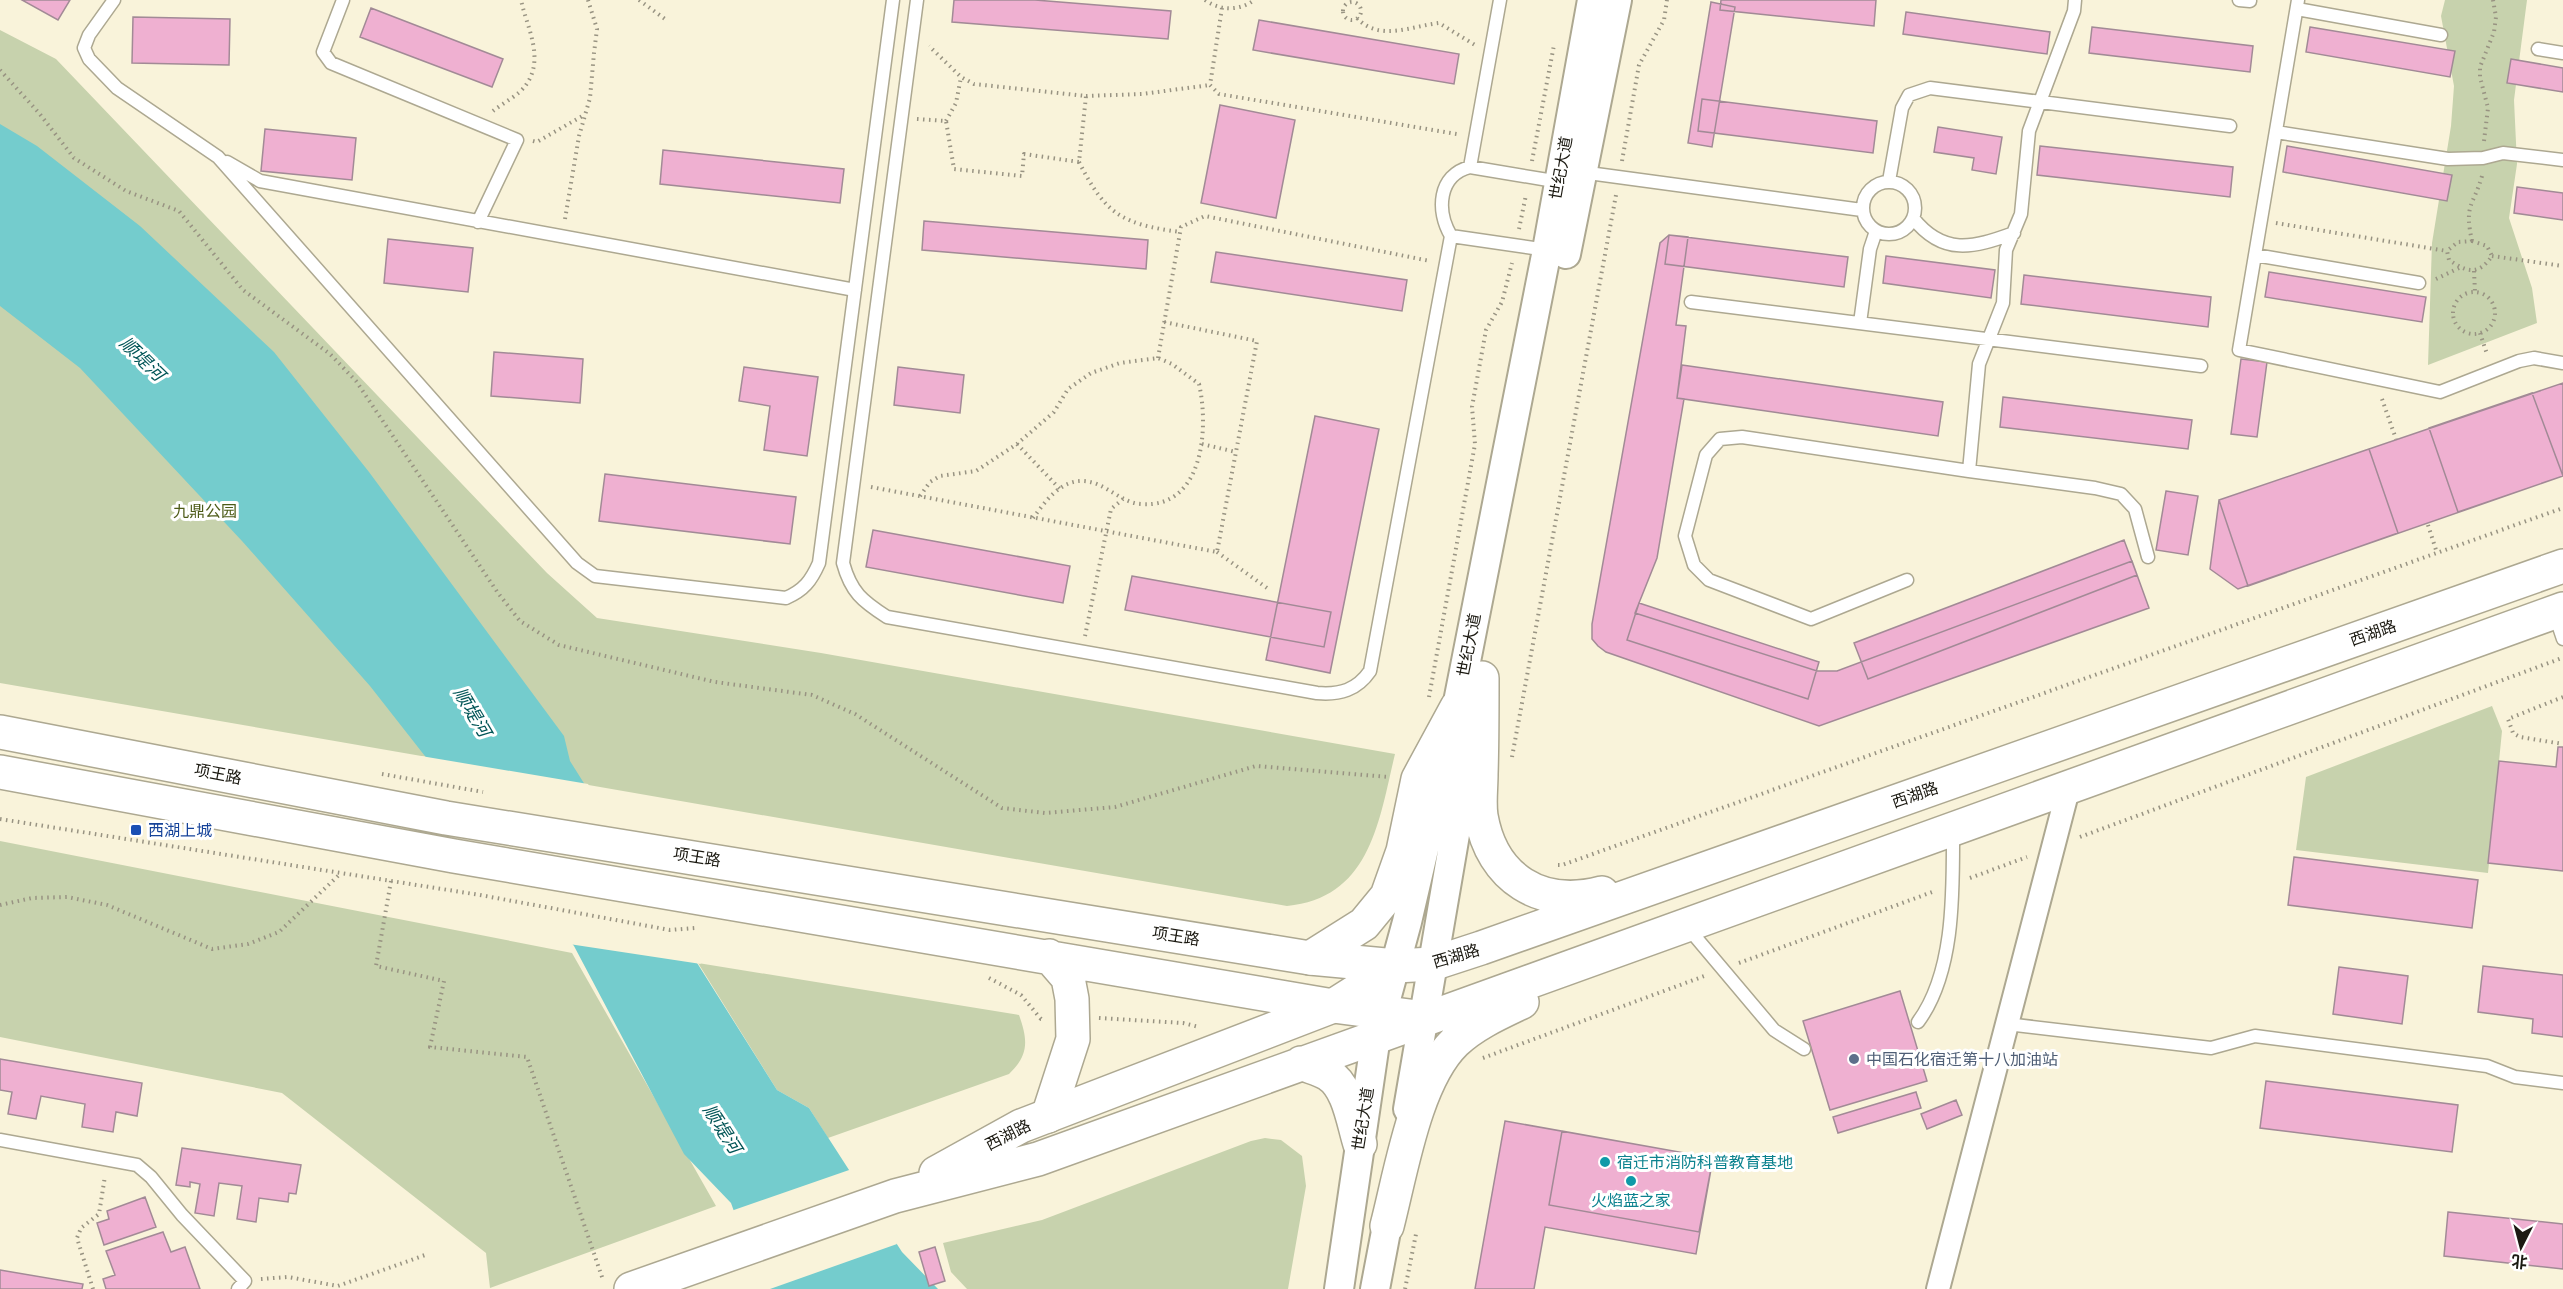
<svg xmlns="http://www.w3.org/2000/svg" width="2563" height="1289" viewBox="0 0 2563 1289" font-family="Helvetica,'Noto Sans SC',sans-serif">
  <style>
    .green { fill: #c7d2ad }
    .water { fill: #74cccd }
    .pier { fill: #f9f3da }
    .building { fill: #efb0d1; stroke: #a28a96; stroke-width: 1.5 }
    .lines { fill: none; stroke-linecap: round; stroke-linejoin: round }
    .service-casing { stroke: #ada891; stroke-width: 15 }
    .minor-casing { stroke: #ada891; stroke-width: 26 }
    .tertiary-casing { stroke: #ada891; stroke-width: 32 }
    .secondary-casing { stroke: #ada891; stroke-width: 36 }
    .primary-casing { stroke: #ada891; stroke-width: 36 }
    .path { stroke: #989382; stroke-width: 4; stroke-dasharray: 1.5 4.5; stroke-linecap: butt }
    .service { stroke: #fff; stroke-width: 12 }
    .minor { stroke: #fff; stroke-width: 22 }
    .tertiary { stroke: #fff; stroke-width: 28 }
    .secondary { stroke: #fff; stroke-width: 33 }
    .primary { stroke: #fff; stroke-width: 33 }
    .transit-dot { fill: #1a4fb4; stroke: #fff; stroke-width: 2 }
    .service-dot { fill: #5c6f8a; stroke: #fff; stroke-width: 2 }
    .culture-dot { fill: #0f9aa8; stroke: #fff; stroke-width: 2 }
    .labels { text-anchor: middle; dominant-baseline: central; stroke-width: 6; stroke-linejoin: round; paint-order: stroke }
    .street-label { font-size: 16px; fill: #1c1a12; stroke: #fff }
    .park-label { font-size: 16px; fill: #4d5b18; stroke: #fff }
    .transit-label { font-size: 16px; fill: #164399; stroke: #fff; text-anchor: start }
    .service-label { font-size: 16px; fill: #4e5e75; stroke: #fff; text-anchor: start }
    .culture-label { font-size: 16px; fill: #0d838f; stroke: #fff; text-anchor: start }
    .water-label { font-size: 18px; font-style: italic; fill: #025557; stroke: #fff }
  </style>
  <rect width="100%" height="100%" fill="#f9f3da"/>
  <path class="green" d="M2445 0H2527L2514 100 2517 164 2509 218 2532 288 2537 323 2428 365 2432 243 2451 126 2454 86 2441 16Z
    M0 30 56 59 547 573 597 618 821 653 1395 754C1379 820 1371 898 1287 906L0 683Z
    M2492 706 2502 731 2488 873 2296 850 2306 777Z
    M0 841 572 953 716 1206 490 1288 486 1253 282 1093 0 1037Z
    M698 963 1019 1015C1028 1040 1029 1055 1009 1074L828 1138 809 1108 777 1090Z
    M1265 1138 1281 1140 1302 1156 1306 1186 1288 1289H967L951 1272 943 1243 1042 1220 1251 1141Z"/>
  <path class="water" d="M0 124 37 146 140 226 274 352 369 472 564 736 570 761 777 1090 809 1108 902 1252 938 1289H762L731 1203 684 1154 574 946 370 686 242 541 80 368 0 306Z"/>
  <path class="pier" d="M421 756 588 784 701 964 569 944Z
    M852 1169 892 1230 897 1244 770 1289H759L731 1211Z"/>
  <path class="building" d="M22 0H70L58 20Z
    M954 0H1035L1171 11 1168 39 952 22Z
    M1721 0H1876L1874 26 1720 10Z
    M1711 2 1735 7 1712 147 1688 143Z
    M371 8 503 59 492 87 360 37Z
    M1906 12 2050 32 2047 54 1903 34Z
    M133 17 230 19 229 65 132 63Z
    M1259 20 1459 54 1454 84 1253 50Z
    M2092 27 2253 46 2250 72 2089 53Z
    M2310 27 2455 51 2450 77 2306 52Z
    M2511 59 2563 68V92L2507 83Z
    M1702 99 1877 121 1873 153 1698 131Z
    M1220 105 1295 120 1276 218 1201 203Z
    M1938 127 2002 137 1996 174 1972 170 1974 158 1934 152Z
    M265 129 356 138 352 180 261 171Z
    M2040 146 2233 167 2230 197 2037 175Z
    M2287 146 2452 175 2447 201 2283 172Z
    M663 150 844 169 840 203 660 184Z
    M2517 187 2563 193V220L2514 213Z
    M924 221 1148 240 1146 269 922 250Z
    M1669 235 1848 257 1844 287 1665 264Z
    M1669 235 1688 237 1676 325 1686 326 1677 398 1684 399 1657 558 1635 613 1817 671H1837L2132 561 2149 608 1819 726 1606 652 1598 646 1592 639V624L1660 243Z
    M388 239 473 248 468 292 384 283Z
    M1216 252 1407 280 1402 311 1211 282Z
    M1886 256 1995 270 1991 298 1883 283Z
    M2269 272 2426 297 2422 322 2265 297Z
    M2024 275 2211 297 2208 327 2021 304Z
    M494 352 583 359 580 403 491 396Z
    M2241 359 2267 362 2257 437 2231 434Z
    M1682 365 1943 402 1938 436 1677 398Z
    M744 367 818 377 807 456 764 450 770 406 739 401Z
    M898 367 964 375 960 413 894 405Z
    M2563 383V476L2238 589 2210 569 2219 500Z
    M2532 393 2563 476 2458 512 2429 428Z
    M2003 397 2192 420 2188 449 2000 427Z
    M1315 416 1379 429 1330 673 1266 660Z
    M2369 449 2398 533 2248 586 2219 500Z
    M605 474 796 497 790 544 599 521Z
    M2166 491 2198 496 2188 555 2156 550Z
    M873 530 1070 566 1063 603 866 567Z
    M2124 540 2137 575 1868 679 1854 643Z
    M1132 576 1331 612 1324 647 1125 610Z
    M1639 603 1819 662 1808 699 1627 640Z
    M2558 747H2563V871L2488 863 2499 761 2556 767Z
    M2294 857 2478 880 2472 928 2288 905Z
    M2483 966 2563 975V1037L2532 1033 2533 1019 2478 1012Z
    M2339 967 2408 976 2402 1024 2333 1014Z
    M1900 991 1927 1081 1830 1110 1803 1021Z
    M0 1059 142 1083 137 1116 116 1112 113 1132 82 1127 85 1104 41 1096 36 1119 8 1114 12 1092 0 1090Z
    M2266 1081 2458 1105 2452 1152 2260 1128Z
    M1916 1092 1921 1108 1838 1133 1833 1117Z
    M1956 1100 1962 1115 1927 1129 1921 1114Z
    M1505 1121 1713 1158 1696 1254 1545 1227 1534 1289H1475Z
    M1562 1131 1713 1158 1699 1232 1549 1205Z
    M182 1148 301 1165 296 1194 289 1193 288 1202 259 1198 256 1222 237 1219 242 1186 219 1183 214 1216 195 1213 200 1184 190 1182V1187L176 1185Z
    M145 1197 156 1227 104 1245 97 1223 109 1219 107 1211Z
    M2448 1212 2563 1224V1269L2444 1256Z
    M163 1232 171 1252 185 1247 200 1289H106L103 1279 115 1275 106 1251Z
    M935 1247 945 1281 929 1286 919 1252Z
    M0 1270 83 1284 82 1289H0Z"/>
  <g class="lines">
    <g class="service-casing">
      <path id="service" d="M114 0 89 35 84 48 89 59 117 88 218 157 577 563 595 576 786 598C804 590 811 581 819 563L893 0
        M343 0 323 52 331 63 517 140 478 222
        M917 0 843 563C851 592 862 601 887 617L1317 693C1340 695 1357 690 1370 671L1451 236
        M2239 0 2250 1
        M2298 0 2239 350 2440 392 2519 361 2534 358 2563 363
        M2297 9 2441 35
        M2538 49 2563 53
        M2276 132 2448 159 2483 158 2503 153 2563 160
        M227 162 260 181 855 290
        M1470 167 1500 0
        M1581 172 1862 210
        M1889 181 1902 108 1909 95 1930 88 2230 126
        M1863 208a26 26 0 1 1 52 0a26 26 0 1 1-52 0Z
        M1913 218C1943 256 1973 248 2014 233
        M1547 250 1451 236C1436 211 1438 175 1470 167L1560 182
        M2255 255 2419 283
        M1691 302 2201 366
        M1860 323 1870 249 1876 231
        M1969 471 2095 488 2121 494 2135 509 2148 557
        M1907 580 1811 619 1709 580 1694 565 1685 536 1706 455 1720 439 1742 437 1969 471 1979 364 2003 303 2006 250 2021 214 2029 131 2074 11 2075 0
        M2554 612 2563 639
        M1688 928 1774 1030 1804 1049
        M1918 1022C1955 972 1953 891 1953 831
        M2007 1024 2211 1048 2255 1036 2487 1066 2515 1077 2563 1083
        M0 1140 137 1165 151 1177 182 1215 245 1281 238 1289"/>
    </g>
    <g class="minor-casing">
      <path id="minor" d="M1938 1289 2069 786"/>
    </g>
    <g class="tertiary-casing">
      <path id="tertiary" d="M1566 254 1617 0
        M1408 1109 1471 741
        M1339 1289 1376 1036 1407 922 1457 707 1547 250 1592 0
        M1375 1289 1391 1205"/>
    </g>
    <g class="secondary-casing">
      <path id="secondary" d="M0 732 446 818 1310 958 1396 966
        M0 772 454 856 1333 1006 1425 1018
        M1048 1116 1073 1039 1072 999 1068 978 1049 956"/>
    </g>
    <g class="primary-casing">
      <path id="primary" d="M1482 678C1482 710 1482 742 1481 774 1481 788 1479 803 1481 816 1492 879 1541 909 1602 893
        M1310 958 1364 924 1387 896 1403 851 1418 779 1457 707
        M1301 1063C1310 1067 1320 1069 1328 1074 1349 1087 1353 1122 1360 1144
        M936 1173 1021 1126 1333 1006 1396 966 1432 964 1481 948 2563 566
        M1387 1226C1401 1172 1415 1081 1455 1042 1474 1024 1499 1013 1522 1002
        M631 1289 895 1196 1038 1159 2563 609"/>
    </g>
    <path class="path" d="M639 0 665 19
      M1205 0C1220 11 1240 11 1254 0
      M1343 11a9 9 0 1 1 18 0a9 9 0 1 1-18 0Z
      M1222 8 1210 85 1219 94 1457 134
      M1357 18C1379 42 1412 26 1439 23L1475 45
      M0 70 39 113 74 158 126 191 179 211 243 290 330 354 356 381 498 593 520 621 559 645 715 682 812 695 855 714 1002 808 1045 813 1115 807 1256 766 1389 777
      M1086 96 1142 94 1210 85
      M493 111C503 103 519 95 526 85 545 58 527 28 521 0
      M917 119 946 121 954 169 1022 176 1024 154 1079 162 1086 96 974 84 961 77 929 46
      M946 121 956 103 961 77
      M533 141 537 142 584 115
      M2484 141 2488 108 2480 77V67L2494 32 2496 17 2493 0
      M1532 161 1554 45
      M1622 161 1639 65 1664 20 1667 0
      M1079 162C1106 215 1122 224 1180 232
      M565 219 579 136 590 98 594 53 597 29 588 0
      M2276 223 2447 251
      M1519 229 1526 195
      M2472 241C2464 204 2473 207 2482 176
      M2472 241 2487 246 2492 256C2478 276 2467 272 2449 260L2447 251 2458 242Z
      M2492 256 2563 266
      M2474 271 2475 292
      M2436 279 2459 268
      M2453 313a21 21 0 1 1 42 0a21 21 0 1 1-42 0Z
      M2480 333 2487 354
      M1158 358 1181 227 1205 216 1430 261
      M2382 399 2396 439
      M1017 444 1060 489
      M1202 444 1236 452
      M871 487 1217 552 1257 341 1164 322
      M920 496 930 482 940 476 976 471 1017 444 1054 412 1068 389 1091 373 1120 363 1158 358 1172 364 1199 384C1209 427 1204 509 1141 504 1120 503 1106 482 1083 481 1060 480 1045 502 1033 518
      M2428 525 2437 553
      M1217 552 1267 588
      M1085 636 1111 509 1123 499
      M1429 697 1475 444 1472 407 1486 330 1502 302 1512 263
      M2563 697 2508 719 2513 733 2520 737 2563 744
      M1512 757 1616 195
      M382 774 483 792
      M0 819 480 895 670 930 695 928
      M2080 837 2562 658
      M1558 865H1562L2563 508
      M1970 878 2027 857
      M391 881 376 966 444 981 430 1047 527 1057 603 1280
      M0 905 32 898 67 897 107 905 212 949 248 944 279 932 340 874
      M1739 963 1935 891
      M989 978 1021 995 1041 1019H1044
      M1099 1018 1183 1023 1199 1027
      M1483 1058 1707 975
      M261 1279 288 1277 338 1286 425 1255
      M93 1289 77 1238 81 1228 99 1214 105 1176
      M1405 1289 1416 1234"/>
    <use href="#service" class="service"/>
    <use href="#minor" class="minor"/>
    <use href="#tertiary" class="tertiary"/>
    <use href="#secondary" class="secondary"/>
    <use href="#primary" class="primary"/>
  </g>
  <rect class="transit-dot" x="130" y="824" width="12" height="12" rx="3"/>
  <circle class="service-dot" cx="1854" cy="1059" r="6"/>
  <g class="culture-dot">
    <circle cx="1605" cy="1162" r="6"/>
    <circle cx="1631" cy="1181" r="6"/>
  </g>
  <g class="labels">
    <g class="street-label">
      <text transform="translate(1561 168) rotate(-80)">世纪大道</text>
      <text transform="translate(2373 633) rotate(-19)">西湖路</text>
      <text transform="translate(1469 645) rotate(-79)">世纪大道</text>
      <text transform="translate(218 774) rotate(11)">项王路</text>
      <text transform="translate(1915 795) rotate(-19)">西湖路</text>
      <text transform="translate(697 857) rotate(9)">项王路</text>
      <text transform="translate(1176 936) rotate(9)">项王路</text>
      <text transform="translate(1456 956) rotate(-16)">西湖路</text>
      <text transform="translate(1363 1119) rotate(-81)">世纪大道</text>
      <text transform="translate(1008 1135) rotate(-27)">西湖路</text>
    </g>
    <g class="park-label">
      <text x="205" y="511">九鼎公园</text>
    </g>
    <g class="transit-label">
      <text x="148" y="830">西湖上城</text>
    </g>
    <g class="service-label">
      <text x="1866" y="1059">中国石化宿迁第十八加油站</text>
    </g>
    <g class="culture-label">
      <text x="1617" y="1162">宿迁市消防科普教育基地</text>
      <text x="1631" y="1200" text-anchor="middle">火焰蓝之家</text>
    </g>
    <g class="water-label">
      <text transform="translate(142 359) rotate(44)">顺堤河</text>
      <text transform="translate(472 712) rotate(59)">顺堤河</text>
      <text transform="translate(722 1129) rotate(57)">顺堤河</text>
    </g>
  </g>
  <g transform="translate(2521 1247) rotate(186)" stroke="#ffffff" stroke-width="4.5" paint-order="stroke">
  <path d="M0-4.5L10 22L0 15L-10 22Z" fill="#1c1a12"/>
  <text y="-9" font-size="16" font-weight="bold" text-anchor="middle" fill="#1c1a12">北</text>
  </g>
</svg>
